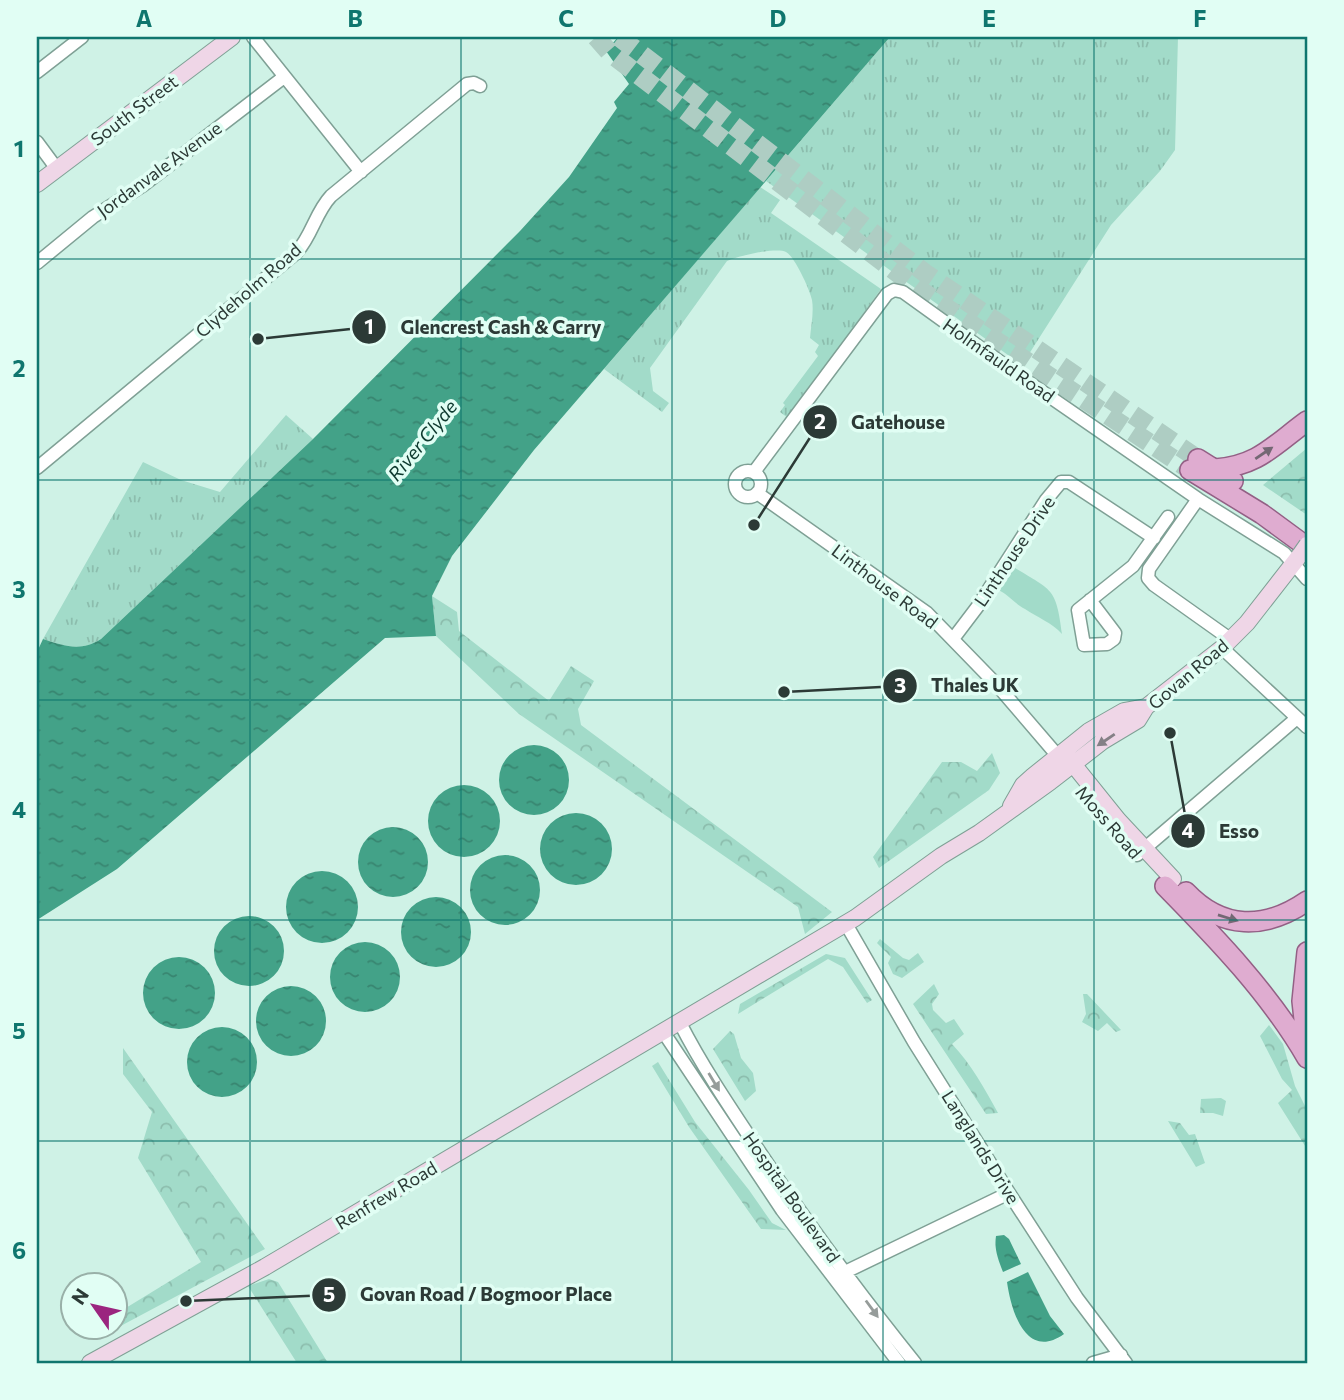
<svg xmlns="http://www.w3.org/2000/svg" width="1344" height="1400" viewBox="0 0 1344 1400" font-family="Commissioner,sans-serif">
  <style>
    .grass { fill: url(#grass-tufts) }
    .forest { fill: url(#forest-crowns) }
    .park { fill: #a2dbc9 }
    .water { fill: url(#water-ripples) }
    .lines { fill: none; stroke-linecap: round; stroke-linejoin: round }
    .primary-tunnel { stroke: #aecdc3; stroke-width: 19; stroke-dasharray: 19 10; stroke-linecap: butt }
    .street-casing { stroke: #7fa095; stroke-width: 15 }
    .secondary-casing { stroke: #7fa095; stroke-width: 18 }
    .primary-casing { stroke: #936085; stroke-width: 22 }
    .street { stroke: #fff; stroke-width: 12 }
    .secondary { stroke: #efd6e7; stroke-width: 16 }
    .primary { stroke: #dfacd0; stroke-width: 19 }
    .secondary-bridge-casing { stroke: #7fa095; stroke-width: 18; stroke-linecap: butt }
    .secondary-bridge { stroke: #efd6e7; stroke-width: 16 }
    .oneway { fill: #746874 }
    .oneway2 { fill: #848086 }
    .oneway3 { fill: #969c9a }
    .grid { fill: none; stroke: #0f766e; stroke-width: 2; stroke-opacity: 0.55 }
    .labels { text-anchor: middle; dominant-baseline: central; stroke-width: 7; stroke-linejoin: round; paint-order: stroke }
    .street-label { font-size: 18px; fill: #2c3a36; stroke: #e1fef4 }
    .water-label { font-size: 19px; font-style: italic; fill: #0e3a2f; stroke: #e1fef4 }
    .leader { fill: none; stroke: #2c3a36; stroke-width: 2.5 }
    .callout-dot { fill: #2c3a36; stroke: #e1fef4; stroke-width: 2.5 }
    .mark-label { font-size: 21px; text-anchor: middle; font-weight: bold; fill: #fff }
    .callout-label { font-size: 19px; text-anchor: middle; font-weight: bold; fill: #2c3a36; stroke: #e1fef4; stroke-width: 7; stroke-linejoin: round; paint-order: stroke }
    .neatline { fill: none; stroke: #0f766e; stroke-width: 2.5 }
    .grid-label { font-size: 23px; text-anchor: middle; font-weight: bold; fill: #0f766e }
  </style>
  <defs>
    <pattern id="grass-tufts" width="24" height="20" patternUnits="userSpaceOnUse" patternTransform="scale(1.75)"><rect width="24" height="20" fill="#a2dbc9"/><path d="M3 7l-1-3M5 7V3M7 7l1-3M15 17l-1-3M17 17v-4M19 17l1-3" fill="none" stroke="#8cbdad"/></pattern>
    <pattern id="forest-crowns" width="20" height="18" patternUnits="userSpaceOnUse" patternTransform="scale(1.75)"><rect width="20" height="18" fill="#a2dbc9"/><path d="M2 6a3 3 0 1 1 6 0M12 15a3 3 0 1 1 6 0" fill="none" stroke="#8cbdad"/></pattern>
    <pattern id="water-ripples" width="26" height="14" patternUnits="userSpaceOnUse" patternTransform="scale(1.75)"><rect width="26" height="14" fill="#43a288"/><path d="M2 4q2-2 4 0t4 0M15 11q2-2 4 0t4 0" fill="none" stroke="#388570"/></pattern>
  </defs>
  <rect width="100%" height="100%" fill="#cff2e6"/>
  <path class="grass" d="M890 37H1178L1175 150 1160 171 1111 225 1022 365 766 181Z
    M760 187 780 200 771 213 881 289 788 418 780 412 785 405 783 403 818 356 815 352 819 345 810 338C811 326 814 312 812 300 810 290 795 257 786 252 776 247 738 256 727 261L650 368 653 391 669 403 662 412 604 369Z
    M286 415 313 439 101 639C80 652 65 646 43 639L143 462 181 480 220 492Z"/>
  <path class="forest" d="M1307 448V515L1263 485Z
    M432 596 457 612 459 631 549 701 571 666 594 681 578 709 581 725 832 912 805 934 798 907 519 714 436 636Z
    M992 753 1000 773 989 790 879 868 873 857 942 762H961L977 771Z
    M880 939 903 958 909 960 918 953 924 962 902 978 893 974 888 963 891 957 877 943Z
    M826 954 845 958 872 1000 867 1003 843 967 828 959 738 1014 740 1004Z
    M934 984 939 994 932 1004 933 1010 946 1023 954 1019 964 1034 952 1044C971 1064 985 1089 998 1113L986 1114 913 1004Z
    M1083 994H1087L1121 1030 1116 1032 1107 1023 1098 1031 1082 1022 1086 1014Z
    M1269 1025 1283 1044 1295 1086 1307 1110V1149L1278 1103 1292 1090 1282 1079 1260 1036Z
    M730 1031 734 1034 741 1058 753 1073 756 1091 745 1101 713 1049Z
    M123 1048 265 1249 100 1337 104 1327 116 1326V1314L201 1262 138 1158 152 1112 123 1074Z
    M658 1062 695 1122 749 1190 772 1223 786 1230 761 1229 689 1127 652 1066Z
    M1221 1098 1226 1101 1223 1116 1213 1113H1200L1201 1099Z
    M1168 1121 1180 1123 1189 1135 1195 1134 1205 1163 1196 1167Z
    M269 1279 278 1282 328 1363H297L248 1286Z"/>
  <path class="park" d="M1012 566C1051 591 1056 585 1062 634 1052 623 1037 617 1025 609 1015 604 1008 594 998 590Z"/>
  <path class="water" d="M618 37H890L534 450 452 556 432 596 436 636 385 638 117 869 37 920V652L43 639C65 646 80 652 101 639L313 439 520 231 569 177 617 108 614 102 629 84 606 51Z
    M499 780a35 35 0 1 1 70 0a35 35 0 1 1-70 0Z
    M428 821a36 36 0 1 1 72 0a36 36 0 1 1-72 0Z
    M540 849a36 36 0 1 1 72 0a36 36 0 1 1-72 0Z
    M358 862a35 35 0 1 1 70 0a35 35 0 1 1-70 0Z
    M470 890a35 35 0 1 1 70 0a35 35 0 1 1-70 0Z
    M286 907a36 36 0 1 1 72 0a36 36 0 1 1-72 0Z
    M401 932a35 35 0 1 1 70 0a35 35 0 1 1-70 0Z
    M214 951a35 35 0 1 1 70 0a35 35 0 1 1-70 0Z
    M330 977a35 35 0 1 1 70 0a35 35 0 1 1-70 0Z
    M143 993a36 36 0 1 1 72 0a36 36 0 1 1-72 0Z
    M256 1021a35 35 0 1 1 70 0a35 35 0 1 1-70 0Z
    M187 1062a35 35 0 1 1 70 0a35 35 0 1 1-70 0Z
    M1004 1235 1009 1239 1021 1264 1003 1272C998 1259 994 1249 996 1236Z
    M1028 1272 1050 1316 1064 1334C1026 1361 1011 1311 1007 1282Z"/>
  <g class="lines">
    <path class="primary-tunnel" d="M596 37 610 53 917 288 1190 470
      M619 37 925 273 1198 459"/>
    <g class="street-casing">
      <path id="street" d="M253 37 361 172
        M37 72 82 37
        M37 142 57 169
        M37 263 93 217 142 186 284 77
        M37 468 296 253C312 236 315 213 331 196L467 84 474 83 480 86
        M735 484a13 13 0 1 1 26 0a13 13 0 1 1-26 0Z
        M754 472 887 294 894 290 903 292 1024 379 1198 499 1284 553 1307 579
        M757 493 927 613 997 685 1057 755
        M1198 499 1149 569 1148 578 1154 585 1230 639
        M1090 600 1115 633 1114 639 1107 644 1084 645 1078 610 1133 566 1168 517
        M953 639 978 606 1046 500 1061 482H1069L1154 538
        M1222 648 1307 727
        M1137 855 1297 718
        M846 924 914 1042 1009 1193 1077 1298 1126 1363
        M680 1023C701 1064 727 1103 753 1142 803 1218 858 1292 915 1363
        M664 1033 782 1210 899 1363
        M839 1275 1009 1193
        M1093 1363 1121 1355"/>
    </g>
    <g class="secondary-casing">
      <path id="secondary" d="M37 184 232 37
        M1065 760 1073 764 1118 820 1173 879
        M1011 806 1023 785 1033 776 1089 731 1124 711 1146 707
        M90 1363 265 1267 855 918 941 856 979 833 1050 782 1103 741 1138 720 1146 707 1222 648 1247 623 1300 555"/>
    </g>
    <g class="primary-casing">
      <path id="primary" d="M1198 459 1233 481
        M1215 469C1258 466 1274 445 1307 421
        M1190 470 1262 514 1307 547
        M1165 886C1217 939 1270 994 1307 1058
        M1186 892C1222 930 1265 930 1307 901
        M1307 952 1302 1001 1307 1047"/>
    </g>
    <use href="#street" class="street"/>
    <use href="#secondary" class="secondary"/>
    <use href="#primary" class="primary"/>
    <g class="secondary-bridge-casing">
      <path id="secondary-bridge" d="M1300 555 1307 545"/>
    </g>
    <use href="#secondary-bridge" class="secondary-bridge"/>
  </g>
  <defs><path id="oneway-solid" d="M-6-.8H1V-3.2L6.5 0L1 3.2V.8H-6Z" transform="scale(1.75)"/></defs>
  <g class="oneway">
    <use href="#oneway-solid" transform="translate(1264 453) rotate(-34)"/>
    <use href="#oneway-solid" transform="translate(1228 918) rotate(17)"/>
  </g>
  <use class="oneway2" href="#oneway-solid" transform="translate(1106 740) rotate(146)"/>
  <g class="oneway3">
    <use href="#oneway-solid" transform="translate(714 1082) rotate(59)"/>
    <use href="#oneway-solid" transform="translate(872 1309) rotate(54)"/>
  </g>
  <path class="grid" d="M250 37V1363M461 37V1363M672 37V1363M883 37V1363M1094 37V1363M37 259H1307M37 480H1307M37 700H1307M37 920H1307M37 1141H1307"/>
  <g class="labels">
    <g class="street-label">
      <text transform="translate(134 110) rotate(-37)">South Street</text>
      <text transform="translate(159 169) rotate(-36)">Jordanvale Avenue</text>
      <text transform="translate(248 290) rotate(-41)">Clydeholm Road</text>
      <text transform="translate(999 360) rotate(35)">Holmfauld Road</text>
      <text transform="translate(1014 551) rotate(-56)">Linthouse Drive</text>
      <text transform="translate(885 586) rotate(37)">Linthouse Road</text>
      <text transform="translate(1188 674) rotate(-40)">Govan Road</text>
      <text transform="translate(1109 822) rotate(49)">Moss Road</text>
      <text transform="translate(981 1147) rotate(58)">Langlands Drive</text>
      <text transform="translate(386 1195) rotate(-31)">Renfrew Road</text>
      <text transform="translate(792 1197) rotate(55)">Hospital Boulevard</text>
    </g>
    <g class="water-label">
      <text transform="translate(422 440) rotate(-51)">River Clyde</text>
    </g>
  </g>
  <path class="leader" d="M258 339L369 327M754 525L820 422M784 692L900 686M1170 733L1188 831M186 1301L329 1295"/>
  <g class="callout-dot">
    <circle cx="258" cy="339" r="7"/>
    <circle cx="754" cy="525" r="7"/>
    <circle cx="784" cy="692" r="7"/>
    <circle cx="1170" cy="733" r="7"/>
    <circle cx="186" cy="1301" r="7"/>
    <circle cx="369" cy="327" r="18"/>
    <circle cx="820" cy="422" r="18"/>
    <circle cx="900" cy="686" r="18"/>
    <circle cx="1188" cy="831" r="18"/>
    <circle cx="329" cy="1295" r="18"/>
  </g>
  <g class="mark-label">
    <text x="369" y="334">1</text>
    <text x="820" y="429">2</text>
    <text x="900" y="693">3</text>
    <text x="1188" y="838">4</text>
    <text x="329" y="1302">5</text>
  </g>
  <g class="callout-label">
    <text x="501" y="334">Glencrest Cash &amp; Carry</text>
    <text x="898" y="429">Gatehouse</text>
    <text x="975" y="692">Thales UK</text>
    <text x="1239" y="838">Esso</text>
    <text x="486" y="1301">Govan Road / Bogmoor Place</text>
  </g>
  <rect width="1344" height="1400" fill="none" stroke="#e1fef4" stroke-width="77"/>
  <g transform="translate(94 1306) rotate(304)"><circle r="33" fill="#e1fef4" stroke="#99b0a8" stroke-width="2"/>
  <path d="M0-5L12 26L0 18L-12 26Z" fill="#9b257f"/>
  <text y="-10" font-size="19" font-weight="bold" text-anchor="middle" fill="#2c3a36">N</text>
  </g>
  <rect x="38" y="38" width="1268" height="1324" class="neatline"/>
  <g class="grid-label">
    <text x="144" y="27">A</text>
    <text x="355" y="27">B</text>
    <text x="566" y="27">C</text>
    <text x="778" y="27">D</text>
    <text x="989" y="27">E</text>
    <text x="1200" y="27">F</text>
    <text x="19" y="157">1</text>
    <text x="19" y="377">2</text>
    <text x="19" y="598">3</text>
    <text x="19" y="818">4</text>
    <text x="19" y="1039">5</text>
    <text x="19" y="1259">6</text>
  </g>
</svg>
